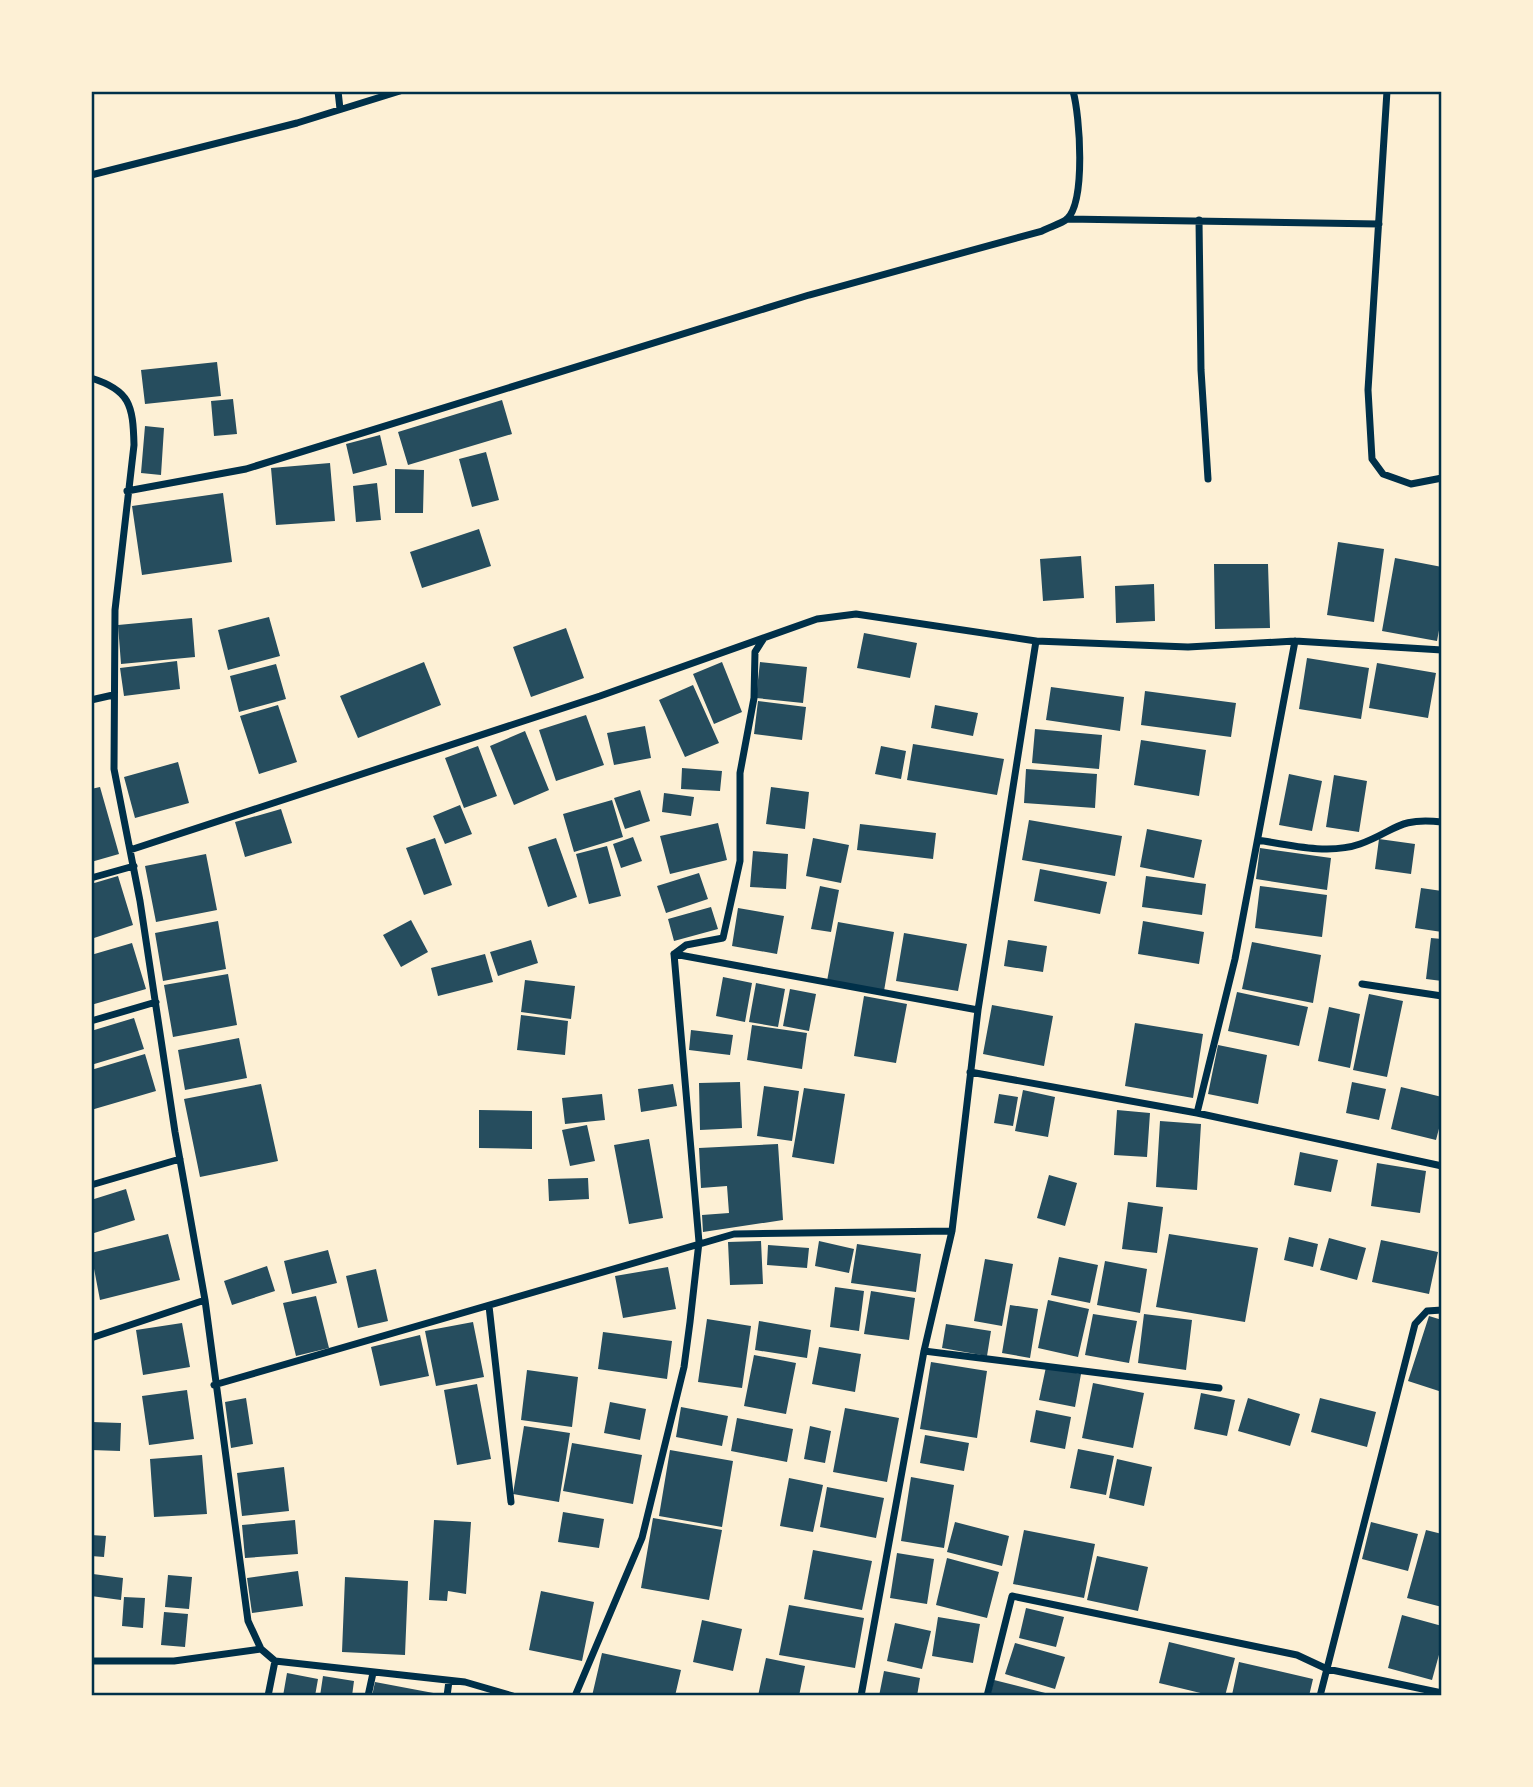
<svg xmlns="http://www.w3.org/2000/svg" width="1533" height="1787" viewBox="0 0 1533 1787" font-family="Manrope,sans-serif">
  <style>
    .building { fill: #264d5e }
    .lines { fill: none; stroke-linecap: round; stroke-linejoin: round }
    .minor { stroke: #003049; stroke-width: 7 }
    .neatline { fill: none; stroke: #003049; stroke-width: 2.5 }
  </style>
  <rect width="100%" height="100%" fill="#fdf0d5"/>
  <path class="building" d="M217 362 221 396 145 404 141 370Z
    M233 399 237 434 214 436 211 401Z
    M502 400 512 434 408 465 398 432Z
    M145 426 164 428 161 475 141 473Z
    M380 435 387 465 353 474 346 444Z
    M486 452 499 500 472 507 459 459Z
    M330 463 335 521 276 525 271 468Z
    M395 469 424 470 423 513H395Z
    M377 483 381 520 356 522 353 486Z
    M223 493 232 562 142 575 132 506Z
    M479 529 491 566 422 588 410 552Z
    M1338 542 1384 549 1374 622 1327 615Z
    M1081 556 1084 598 1043 601 1040 559Z
    M1395 558 1442 567V614L1437 641 1382 631Z
    M1214 564H1268L1270 628 1215 629Z
    M1154 584 1155 621 1116 623 1115 586Z
    M269 617 280 656 228 670 218 630Z
    M192 618 195 657 121 664 118 625Z
    M566 628 584 678 531 697 513 647Z
    M864 633 917 643 910 678 857 668Z
    M1307 658 1369 668 1361 719 1299 709Z
    M177 661 180 689 124 696 120 668Z
    M424 662 441 705 358 738 340 696Z
    M722 662 742 712 714 724 693 674Z
    M760 662 807 667 803 703 756 698Z
    M1377 663 1436 673 1428 718 1369 708Z
    M276 664 286 699 239 712 230 676Z
    M693 685 719 743 685 757 659 700Z
    M1051 687 1124 697 1120 731 1046 720Z
    M1145 691 1236 703 1231 737 1141 725Z
    M758 701 806 707 802 740 754 734Z
    M278 705 297 762 259 774 240 716Z
    M935 705 978 713 973 736 931 728Z
    M586 715 604 765 556 781 539 730Z
    M645 726 651 758 614 765 607 733Z
    M1035 729 1102 735 1099 769 1032 763Z
    M525 731 549 790 514 805 490 746Z
    M1141 740 1206 750 1199 796 1134 785Z
    M913 744 1004 759 997 795 907 780Z
    M478 746 497 796 464 808 445 758Z
    M881 746 906 751 901 779 875 774Z
    M178 762 189 803 135 818 124 777Z
    M682 768 722 771 720 791 681 789Z
    M1026 769 1097 774 1095 808 1024 803Z
    M1289 774 1322 781 1312 831 1279 825Z
    M1334 775 1367 781 1359 832 1326 827Z
    M100 787 119 854 91 862V789Z
    M771 787 809 792 805 829 766 824Z
    M640 790 650 821 625 829 614 798Z
    M664 793 694 797 691 816 662 812Z
    M612 800 623 837 574 852 563 814Z
    M460 805 472 834 445 844 433 816Z
    M281 809 292 843 245 857 235 822Z
    M1029 820 1122 836 1115 876 1022 860Z
    M718 823 727 860 670 874 660 836Z
    M860 824 936 833 933 859 857 850Z
    M1147 829 1202 840 1194 878 1140 867Z
    M633 837 642 861 621 868 613 844Z
    M435 838 452 885 424 895 406 848Z
    M556 838 577 897 548 907 528 847Z
    M813 838 849 845 841 883 806 876Z
    M1379 839 1415 844 1411 874 1375 869Z
    M607 846 621 896 589 904 576 854Z
    M1260 848 1331 858 1327 890 1256 879Z
    M753 851 788 854 786 889 750 887Z
    M206 854 217 910 156 922 145 866Z
    M1040 869 1107 882 1100 914 1034 901Z
    M699 873 708 899 666 913 657 886Z
    M118 876 133 925 91 939V884Z
    M1146 876 1206 884 1202 915 1142 907Z
    M820 886 839 890 831 932 811 929Z
    M1260 886 1327 895 1322 937 1255 928Z
    M1421 888 1442 891V932L1415 928Z
    M711 907 718 929 674 941 668 919Z
    M738 908 784 916 777 954 732 946Z
    M411 920 428 952 401 967 383 935Z
    M218 921 226 969 163 981 155 933Z
    M1143 921 1204 932 1199 964 1138 954Z
    M838 922 894 932 884 991 827 981Z
    M904 933 967 944 958 991 896 981Z
    M1431 938 1442 939V981L1426 979Z
    M531 940 538 963 498 976 490 952Z
    M1008 940 1047 946 1043 972 1004 966Z
    M1252 942 1321 955 1313 1003 1242 989Z
    M132 943 146 989 91 1005V955Z
    M485 954 493 982 438 996 431 968Z
    M228 974 237 1025 173 1037 164 985Z
    M723 977 752 983 745 1022 716 1016Z
    M525 980 575 986 571 1019 521 1012Z
    M756 983 785 989 778 1027 749 1022Z
    M790 989 816 994 809 1031 783 1026Z
    M1237 992 1308 1007 1299 1046 1228 1031Z
    M1369 994 1403 1001 1387 1077 1353 1070Z
    M864 996 907 1004 896 1063 854 1056Z
    M992 1005 1053 1016 1044 1066 983 1054Z
    M1329 1007 1360 1014 1350 1068 1318 1061Z
    M521 1015 568 1021 565 1055 517 1050Z
    M134 1018 144 1049 91 1065V1031Z
    M1135 1023 1203 1034 1193 1098 1125 1086Z
    M752 1025 807 1033 802 1069 747 1060Z
    M691 1030 733 1035 730 1055 689 1050Z
    M239 1038 247 1078 185 1090 178 1050Z
    M1218 1045 1267 1055 1258 1104 1208 1094Z
    M145 1054 156 1091 91 1110V1070Z
    M740 1082 742 1128 700 1130 699 1083Z
    M1352 1082 1386 1089 1379 1120 1346 1113Z
    M261 1084 278 1161 200 1177 184 1099Z
    M673 1084 677 1106 641 1112 638 1089Z
    M764 1086 799 1091 792 1141 757 1136Z
    M1401 1087 1442 1097V1117L1436 1140 1391 1129Z
    M804 1088 845 1094 834 1164 792 1157Z
    M1023 1090 1055 1097 1048 1137 1015 1131Z
    M602 1094 605 1120 565 1124 562 1098Z
    M999 1094 1018 1097 1013 1126 994 1123Z
    M479 1110 532 1111V1149L479 1148Z
    M1117 1110 1150 1113 1147 1157 1114 1155Z
    M1160 1121 1201 1124 1197 1190 1156 1187Z
    M587 1125 595 1161 570 1166 562 1130Z
    M649 1139 663 1218 629 1224 614 1145Z
    M778 1144 783 1220 703 1232 702 1215 729 1213 727 1186 701 1188 699 1148Z
    M1300 1152 1338 1160 1331 1192 1294 1185Z
    M1377 1163 1426 1171 1420 1213 1371 1206Z
    M1049 1175 1077 1183 1065 1226 1037 1218Z
    M588 1178 589 1199 549 1201 548 1179Z
    M126 1189 135 1220 91 1234V1200Z
    M1128 1202 1163 1207 1157 1253 1122 1249Z
    M168 1234 180 1280 100 1300 91 1253Z
    M1169 1234 1258 1248 1245 1322 1156 1307Z
    M1289 1237 1318 1244 1313 1267 1284 1260Z
    M1329 1238 1366 1248 1357 1280 1320 1270Z
    M1381 1240 1438 1252 1429 1294 1372 1282Z
    M761 1241 763 1284 730 1285 728 1242Z
    M819 1241 854 1249 849 1273 815 1266Z
    M857 1244 921 1254 916 1292 851 1283Z
    M768 1245 809 1248 807 1268 767 1265Z
    M328 1250 337 1283 292 1294 284 1261Z
    M1059 1257 1098 1265 1090 1303 1051 1295Z
    M985 1259 1013 1264 1002 1326 974 1321Z
    M1105 1261 1147 1269 1140 1313 1097 1305Z
    M267 1266 275 1291 232 1305 224 1281Z
    M668 1267 676 1309 623 1318 615 1276Z
    M376 1269 388 1321 358 1328 346 1276Z
    M835 1287 864 1291 859 1331 830 1327Z
    M871 1291 915 1298 909 1340 864 1334Z
    M316 1296 329 1348 296 1356 283 1303Z
    M1048 1300 1089 1309 1078 1357 1038 1348Z
    M1010 1305 1038 1309 1030 1358 1002 1353Z
    M1093 1314 1137 1321 1129 1363 1085 1355Z
    M1144 1314 1192 1320 1186 1370 1138 1363Z
    M1429 1316 1442 1320V1392L1408 1381Z
    M707 1319 751 1326 742 1388 698 1382Z
    M759 1321 811 1330 807 1358 755 1350Z
    M473 1322 484 1377 436 1386 425 1331Z
    M182 1323 190 1367 143 1375 136 1330Z
    M946 1324 991 1331 987 1356 942 1348Z
    M603 1332 672 1341 667 1379 598 1369Z
    M420 1335 429 1376 380 1386 371 1347Z
    M819 1347 861 1354 855 1392 812 1384Z
    M754 1355 796 1363 786 1414 744 1406Z
    M931 1362 987 1371 977 1438 920 1429Z
    M1046 1367 1081 1374 1075 1407 1039 1400Z
    M527 1370 578 1377 572 1427 521 1420Z
    M1093 1383 1144 1393 1133 1448 1082 1438Z
    M477 1384 491 1459 457 1465 444 1390Z
    M187 1390 194 1439 149 1445 142 1396Z
    M1201 1393 1235 1400 1227 1436 1194 1429Z
    M246 1398 253 1444 231 1448 225 1402Z
    M1248 1398 1300 1414 1290 1446 1238 1431Z
    M1320 1398 1376 1412 1367 1447 1311 1432Z
    M610 1402 646 1409 640 1440 604 1433Z
    M681 1407 728 1416 722 1446 676 1437Z
    M845 1408 899 1418 887 1482 833 1472Z
    M1036 1410 1071 1417 1065 1449 1030 1442Z
    M737 1418 793 1429 787 1462 731 1451Z
    M92 1422 121 1423 120 1451 91 1450Z
    M524 1426 570 1433 559 1502 513 1494Z
    M810 1426 831 1431 825 1463 804 1459Z
    M925 1435 969 1443 964 1471 920 1463Z
    M572 1443 642 1455 633 1504 563 1491Z
    M1078 1449 1114 1456 1106 1495 1070 1488Z
    M670 1450 733 1461 722 1527 659 1516Z
    M202 1455 207 1514 154 1517 150 1459Z
    M1117 1459 1152 1467 1144 1506 1109 1498Z
    M284 1467 289 1511 242 1516 237 1473Z
    M911 1477 954 1485 944 1548 901 1541Z
    M789 1478 823 1485 813 1532 780 1526Z
    M827 1487 884 1498 876 1538 820 1527Z
    M563 1512 604 1519 599 1548 558 1542Z
    M653 1518 722 1530 709 1600 641 1588Z
    M295 1520 298 1554 245 1558 242 1525Z
    M434 1520 471 1522 466 1594 448 1591 447 1601 429 1600Z
    M955 1522 1009 1536 1002 1566 947 1552Z
    M1371 1522 1418 1534 1408 1571 1362 1559Z
    M1024 1530 1095 1544 1084 1598 1013 1584Z
    M1426 1530 1442 1534V1607L1407 1598Z
    M91 1535 106 1536 104 1557 91 1556Z
    M813 1550 872 1561 862 1610 804 1599Z
    M897 1553 934 1559 927 1604 890 1598Z
    M1097 1556 1148 1567 1138 1611 1087 1600Z
    M947 1558 999 1572 987 1618 936 1605Z
    M298 1571 303 1606 252 1613 247 1578Z
    M93 1574 123 1578 121 1600 91 1596Z
    M168 1575 192 1577 189 1609 165 1607Z
    M345 1577 408 1581 405 1655 342 1652Z
    M541 1591 594 1602 582 1661 529 1650Z
    M124 1597 145 1598 143 1628 122 1626Z
    M789 1605 864 1618 855 1668 779 1655Z
    M1026 1608 1064 1617 1056 1647 1019 1638Z
    M164 1612 188 1614 185 1647 161 1645Z
    M1402 1615 1442 1626V1644L1432 1680 1388 1668Z
    M938 1617 980 1624 973 1663 932 1656Z
    M702 1620 742 1629 733 1671 693 1662Z
    M895 1623 931 1631 922 1669 887 1661Z
    M1169 1642 1235 1658 1225 1696H1213L1159 1683Z
    M1015 1643 1065 1657 1055 1689 1005 1674Z
    M602 1653 681 1670 675 1696H592Z
    M766 1658 805 1666 799 1696H758Z
    M1239 1662 1313 1679 1309 1696 1232 1695Z
    M884 1671 920 1678 917 1696H879Z
    M287 1673 318 1679 315 1696H283Z
    M323 1676 354 1681 352 1696H320Z
    M994 1680 1053 1695V1696H990Z
    M375 1682 444 1695V1696H372Z"/>
  <g class="lines">
    <path class="minor" d="M338 91 340 109
      M1387 91 1368 390 1372 459 1383 474 1411 484 1442 478
      M91 175 297 123 400 91
      M1067 219 1379 224
      M1199 220 1201 370 1208 479
      M91 378C130 390 133 405 134 445L115 610 114 769 140 901 175 1132 205 1300 248 1621 261 1649 275 1661 465 1682 513 1696
      M127 491 246 469 809 295 1042 231C1049 227 1061 224 1067 219 1086 201 1080 116 1073 91
      M764 638 755 652 754 698 740 773V861L723 938 686 945 674 954 978 1010
      M91 700 113 695
      M1258 840C1289 845 1329 855 1360 844 1396 831 1397 817 1442 822
      M130 850 600 696 817 619 856 614 1036 641 1188 647 1295 641 1442 650
      M91 878 134 866
      M1362 984 1442 996
      M91 1021 156 1002
      M970 1072 1197 1113 1442 1166
      M1197 1113 1235 959 1295 641
      M91 1185 180 1159
      M489 1306 511 1502
      M91 1338 205 1300
      M924 1351 1219 1388
      M214 1385 734 1234 952 1231
      M91 1661H174L261 1649
      M268 1696 275 1661
      M368 1696 373 1673
      M447 1696 449 1681
      M575 1696 642 1538 684 1367 690 1322 699 1242 674 954
      M861 1696 924 1351 952 1231 978 1010 1036 641
      M987 1696 1012 1596 1297 1655 1327 1669 1442 1693
      M1320 1696 1415 1324 1427 1311 1442 1310"/>
  </g>
  <rect width="1533" height="1787" fill="none" stroke="#fdf0d5" stroke-width="186"/>
  <rect x="93" y="93" width="1347" height="1601" class="neatline"/>
</svg>
